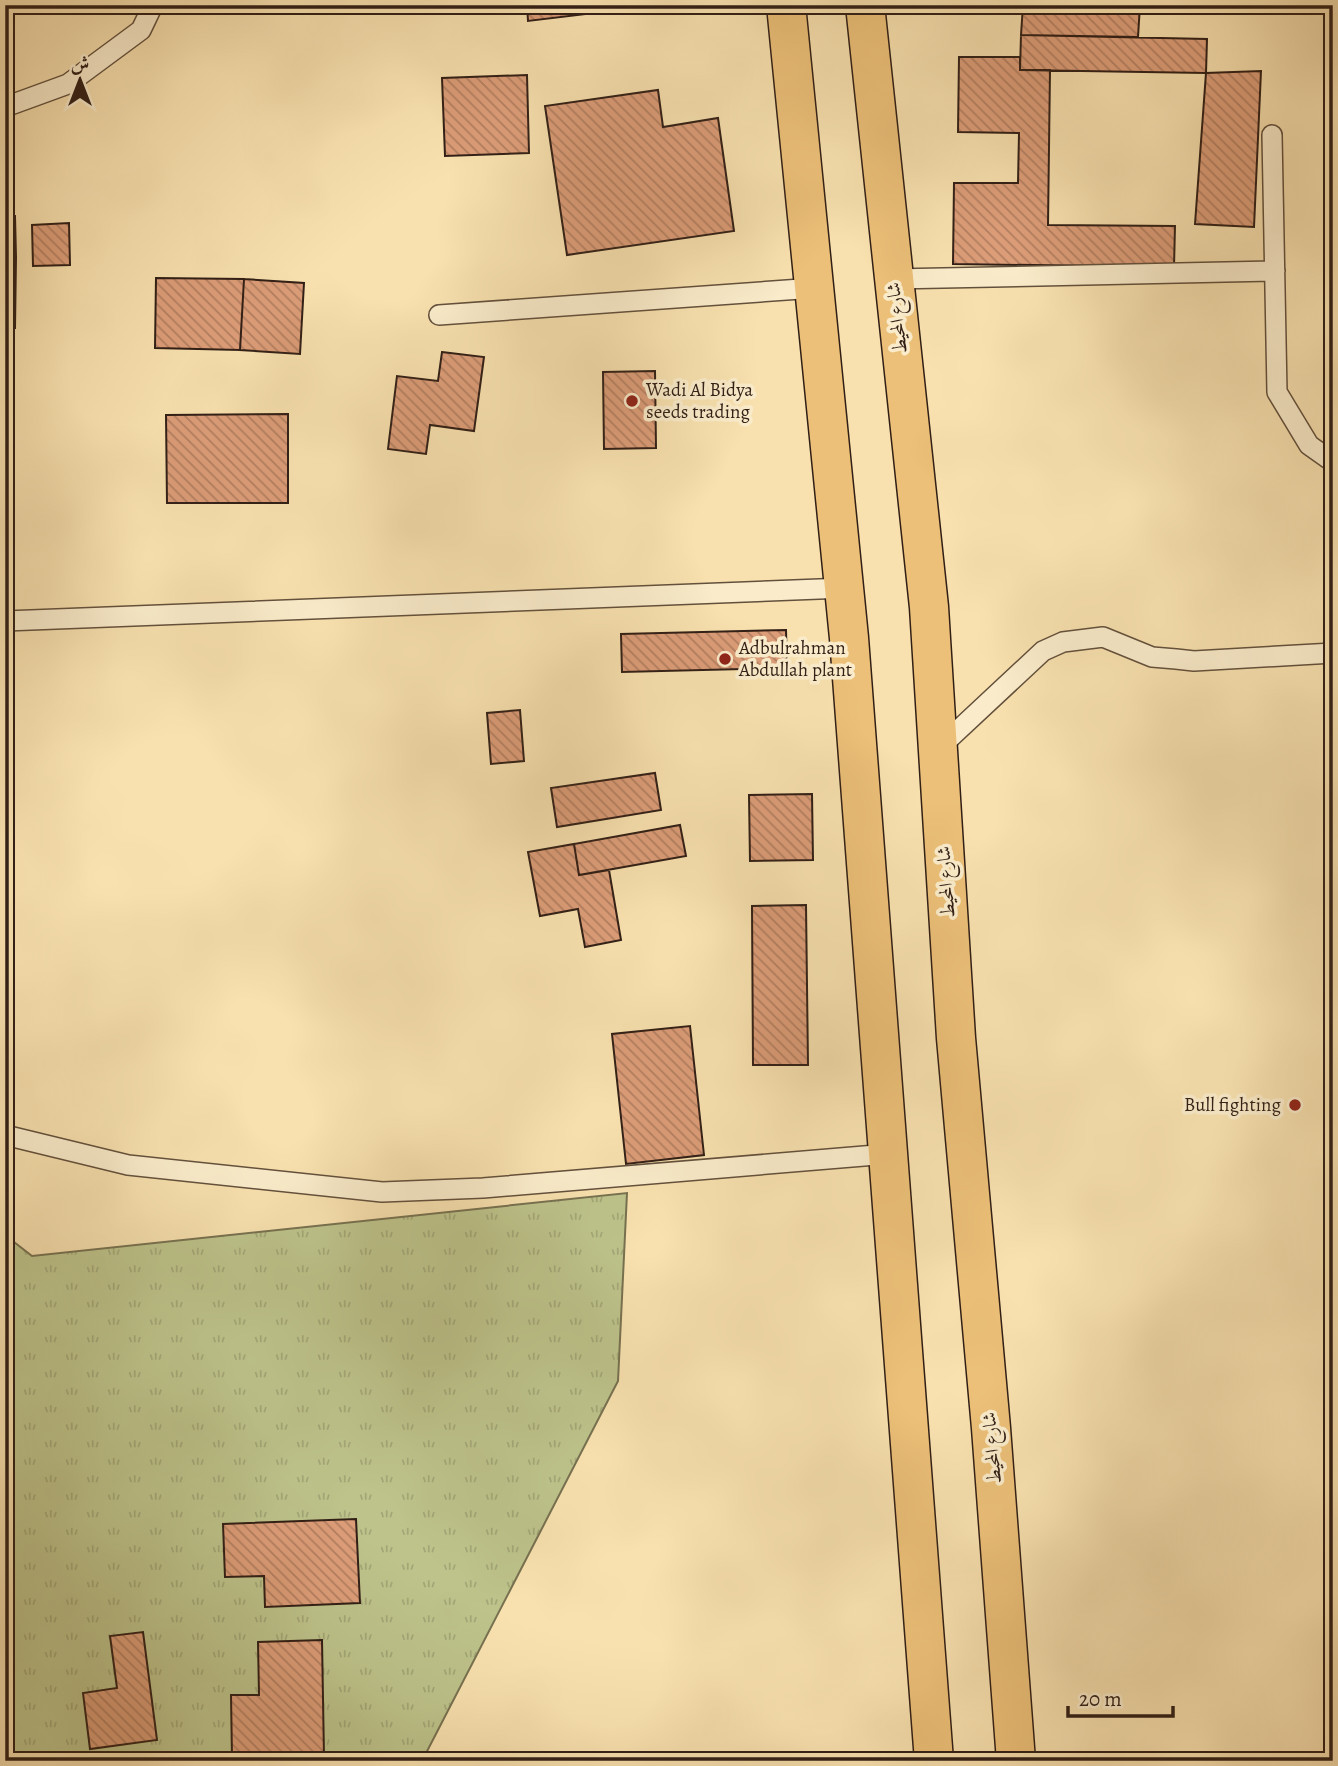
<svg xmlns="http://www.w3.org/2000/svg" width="1338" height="1766" viewBox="0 0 1338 1766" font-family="Alegreya,Amiri,serif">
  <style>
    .grass { fill: url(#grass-tufts); stroke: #777150; stroke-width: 2 }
    .building { fill: url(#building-back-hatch); stroke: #311f16; stroke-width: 2 }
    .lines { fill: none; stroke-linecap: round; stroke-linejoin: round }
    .service-casing { stroke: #63503c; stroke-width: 22 }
    .trunk-casing { stroke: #311f16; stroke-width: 41 }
    .service { stroke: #faeccb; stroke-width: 19 }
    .trunk { stroke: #ecc078; stroke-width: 38 }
    .poi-dot { fill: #8f2418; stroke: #faeccb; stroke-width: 2.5 }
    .labels { text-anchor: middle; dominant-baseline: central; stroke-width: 7; stroke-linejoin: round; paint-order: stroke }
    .street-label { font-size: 19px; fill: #311f16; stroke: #faeccb }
    .poi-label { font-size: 19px; fill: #311f16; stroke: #faeccb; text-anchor: start }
  </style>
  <defs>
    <pattern id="grass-tufts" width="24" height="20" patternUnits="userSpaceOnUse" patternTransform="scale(1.75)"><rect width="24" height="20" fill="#bdc38b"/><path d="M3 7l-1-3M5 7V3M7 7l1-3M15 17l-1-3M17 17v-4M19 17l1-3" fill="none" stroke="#a3a777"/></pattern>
    <pattern id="building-back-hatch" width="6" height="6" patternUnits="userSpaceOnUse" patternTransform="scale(1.75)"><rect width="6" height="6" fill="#dc9d78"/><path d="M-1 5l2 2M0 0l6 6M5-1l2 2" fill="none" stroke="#b37f61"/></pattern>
  </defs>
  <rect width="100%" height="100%" fill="#f8e1af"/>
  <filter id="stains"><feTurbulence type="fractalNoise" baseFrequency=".00286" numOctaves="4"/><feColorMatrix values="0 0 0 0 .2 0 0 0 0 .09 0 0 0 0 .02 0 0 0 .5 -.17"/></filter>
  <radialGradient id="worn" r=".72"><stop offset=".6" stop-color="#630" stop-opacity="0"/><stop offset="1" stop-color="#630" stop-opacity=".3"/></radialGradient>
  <path class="grass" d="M627 1193 618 1381 422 1761H5V1235L32 1256Z"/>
  <path class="building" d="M527 5H661L528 21Z
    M1023 5H1140L1138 37 1021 35Z
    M1021 35 1207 39 1206 73 1020 70Z
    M959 57H1020V70H1050L1048 225 1175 226 1174 267 953 264 954 183H1018L1019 133 958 132Z
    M1261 71 1254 227 1195 224 1206 73Z
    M527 75 529 153 445 156 442 78Z
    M658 90 663 127 718 118 734 231 567 255 545 106Z
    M15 216 16 257H5V217Z
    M69 223 70 265 33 266 32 225Z
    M5 257H16L15 328H5Z
    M156 278 244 279 240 350 155 348Z
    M244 279 304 283 300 354 240 350Z
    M442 352 484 357 474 431 430 425 426 454 388 449 397 376 438 381Z
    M655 371 656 448 604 449 603 372Z
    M288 414V503H167L166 415Z
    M786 630 787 668 622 672 621 634Z
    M520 710 524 761 491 764 487 713Z
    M655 773 661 810 557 827 551 788Z
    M812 794 813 860 750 861 749 795Z
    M680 825 686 856 579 875 574 844Z
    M574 844 579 875 609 870 621 940 585 947 578 909 540 916 528 852Z
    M806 905 808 1065H753L752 906Z
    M690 1026 704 1155 626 1164 612 1034Z
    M356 1519 360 1603 265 1607 264 1576 225 1577 223 1524Z
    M143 1632 157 1740 90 1749 83 1693 117 1688 110 1636Z
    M322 1640 324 1757 232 1758 231 1695H259L258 1642Z"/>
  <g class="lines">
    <g class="service-casing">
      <path id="service" d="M5 107 68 84 141 30 153 5
        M1272 135 1277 392 1309 445 1333 462
        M893 279 1275 271
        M439 315 815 288
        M5 621 845 588
        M938 749 1043 651 1063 642 1103 637 1152 657 1176 659 1194 661 1333 653
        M13 1137 128 1165 382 1192 483 1188 888 1154"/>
    </g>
    <g class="trunk-casing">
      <path id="trunk" d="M786 5 849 638 934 1761
        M865 5 929 607 956 1038 991 1428 1016 1761"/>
    </g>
    <use href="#service" class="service"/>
    <use href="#trunk" class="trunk"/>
  </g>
  <g class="poi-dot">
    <circle cx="632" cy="401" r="7"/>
    <circle cx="725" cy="659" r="7"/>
    <circle cx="1295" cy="1105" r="7"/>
  </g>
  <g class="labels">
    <g class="street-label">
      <text transform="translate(897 318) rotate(-96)">شارع المحيط</text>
      <text transform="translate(946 882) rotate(-94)">شارع المحيط</text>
      <text transform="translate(992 1448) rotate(-95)">شارع المحيط</text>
    </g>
    <g class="poi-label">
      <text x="646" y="390">Wadi Al Bidya<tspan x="646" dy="22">seeds trading</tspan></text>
      <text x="739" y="648">Adbulrahman<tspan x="739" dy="22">Abdullah plant</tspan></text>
      <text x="1281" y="1105" text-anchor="end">Bull fighting</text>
    </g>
  </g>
  <rect width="1338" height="1766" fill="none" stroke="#f8e1af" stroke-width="28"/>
  <rect x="7" y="7" width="1324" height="1752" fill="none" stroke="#311f16" stroke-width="3.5"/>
  <rect x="14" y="14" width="1310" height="1738" fill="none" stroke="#311f16" stroke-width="2"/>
  <g transform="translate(80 80)" stroke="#faeccb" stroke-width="5" paint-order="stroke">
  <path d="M0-5L12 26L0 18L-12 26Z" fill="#311f16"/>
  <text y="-10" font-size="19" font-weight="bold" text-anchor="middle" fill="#311f16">ش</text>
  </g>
  <path d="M1068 1706v10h105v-10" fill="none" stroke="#311f16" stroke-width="3.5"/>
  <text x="1079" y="1706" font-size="21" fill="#311f16" stroke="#faeccb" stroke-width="5" paint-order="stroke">20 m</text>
  <rect width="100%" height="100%" filter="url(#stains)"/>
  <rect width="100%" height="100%" fill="url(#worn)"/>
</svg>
